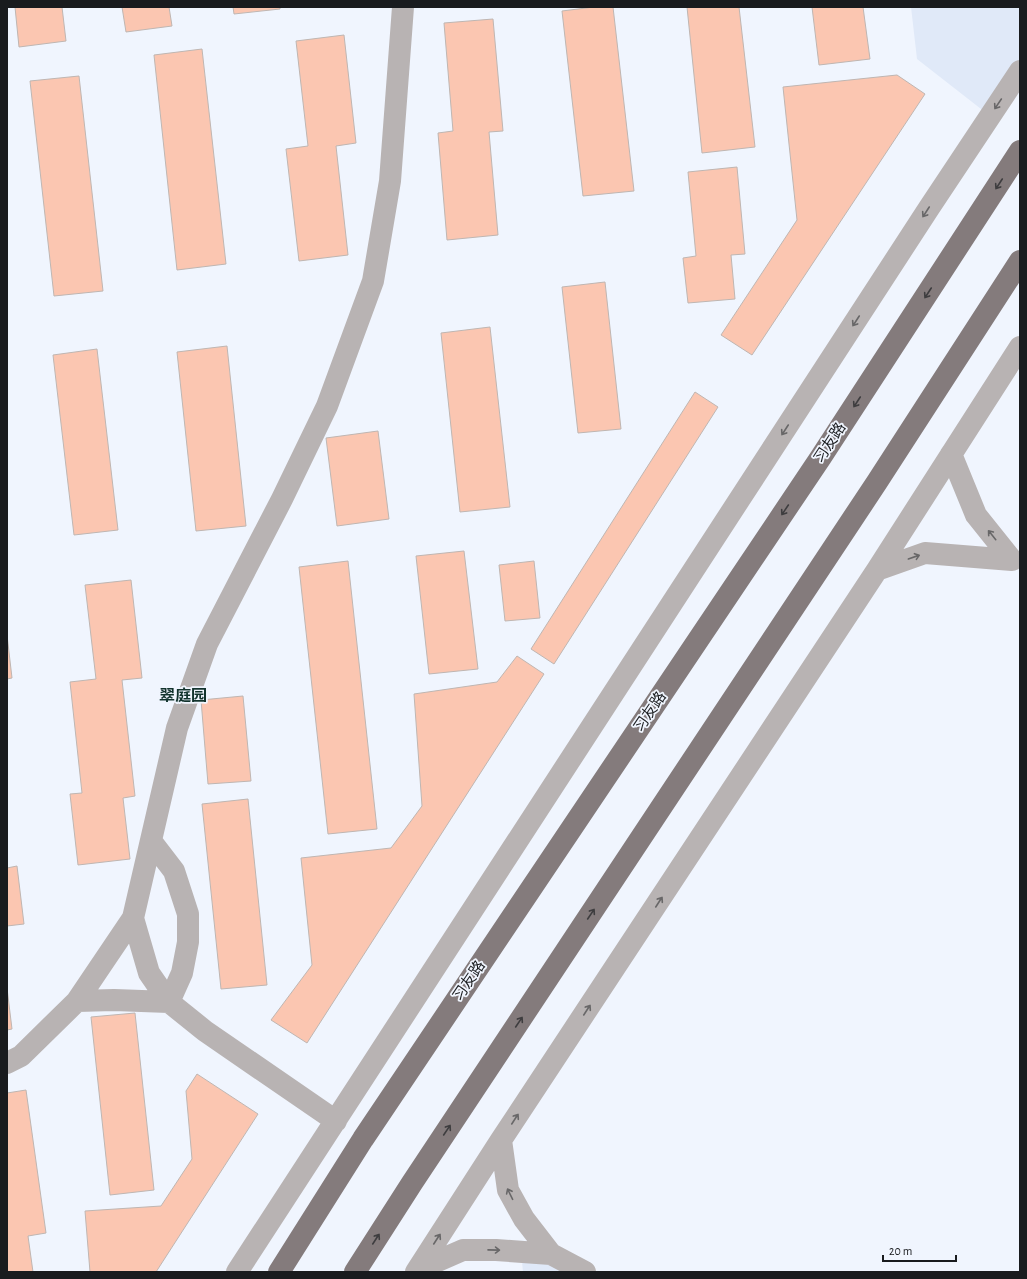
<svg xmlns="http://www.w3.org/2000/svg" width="1027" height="1279" viewBox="0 0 1027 1279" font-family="'Alegreya Sans','Noto Sans SC',sans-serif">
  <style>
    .built { fill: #e0e9f8 }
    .building { fill: #fbc6b1; stroke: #bfb6b2 }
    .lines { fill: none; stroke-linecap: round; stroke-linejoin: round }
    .minor { stroke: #b8b3b3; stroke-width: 22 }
    .major { stroke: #847b7c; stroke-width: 22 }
    .oneway { stroke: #686768 }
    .oneway2 { stroke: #3e3d3f }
    .labels { text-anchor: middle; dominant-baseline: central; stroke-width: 3.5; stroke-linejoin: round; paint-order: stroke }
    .street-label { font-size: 15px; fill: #191b1e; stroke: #f0f5fe }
    .neighbourhood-label { font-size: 16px; font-weight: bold; fill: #12332d; stroke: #f0f5fe }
  </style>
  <rect width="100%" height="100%" fill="#f0f5fe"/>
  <path class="built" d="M911 7H1020V71L990 116 917 59Z
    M521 1252 585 1272H523Z"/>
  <path class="building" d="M15 7H62L66 41 19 47Z
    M122 7H169L172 26 126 32Z
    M233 7H280V9L234 14Z
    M594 7H613L634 191 583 196 562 11Z
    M687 7H739L755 147 702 153Z
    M812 7H863L870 59 819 65Z
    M493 19 503 131 489 132 498 235 447 240 438 133 453 131 444 23Z
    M344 35 356 143 336 146 348 255 299 261 286 149 308 146 296 41Z
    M202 49 226 264 177 270 154 55Z
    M897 75 925 94 752 355 721 335 797 220 783 87Z
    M79 76 103 291 54 296 30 81Z
    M737 167 745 254 731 255 735 299 688 303 683 258 696 256 688 172Z
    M605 282 621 429 578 433 562 287Z
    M490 327 510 507 460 512 441 333Z
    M227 346 246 526 196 531 177 352Z
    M97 349 118 530 74 535 53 355Z
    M695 392 718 407 554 664 531 649Z
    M378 431 389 519 337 526 326 438Z
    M464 551 478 669 429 674 416 556Z
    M348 561 377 829 328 834 299 567Z
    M534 561 540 618 505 621 499 565Z
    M131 580 142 678 122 680 135 796 123 798 130 859 78 865 70 794 82 793 70 682 96 679 85 585Z
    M7 635 12 678 7 679Z
    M517 656 544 674 307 1043 271 1020 312 965 301 858 391 848 422 806 414 694 497 682Z
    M243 696 251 781 208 784 201 700Z
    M248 799 267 985 221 989 202 804Z
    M17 866 24 924 7 926V868Z
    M7 988 12 1029 7 1030Z
    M135 1013 154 1190 110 1195 91 1017Z
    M197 1074 258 1114 156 1272H90L85 1211 161 1206 192 1159 186 1091Z
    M26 1090 46 1233 28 1236 33 1272H7V1093Z"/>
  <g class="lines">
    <path class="minor" d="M877 570 925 553 1012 560 976 515 951 454
      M133 918 149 973 169 1002 205 1031 336 1121
      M77 1001 114 1000 169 1002 182 973 188 942V914L174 871 151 841
      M7 1063 21 1056 77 1001 133 918 177 728 207 644 282 499 327 406 373 281 390 181 403 7
      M551 1254 585 1272
      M417 1270 463 1250H496L551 1254 524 1219 508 1190 501 1140
      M237 1272 929 208 1020 71
      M416 1272 501 1140 877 570 1020 347"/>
    <path class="major" d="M279 1272 363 1139 821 457 1020 151
      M355 1272 412 1183 877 482 1020 261"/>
  </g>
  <defs><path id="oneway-shaft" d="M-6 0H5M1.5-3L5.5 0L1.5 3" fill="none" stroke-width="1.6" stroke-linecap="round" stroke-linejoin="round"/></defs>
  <g class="oneway">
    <use href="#oneway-shaft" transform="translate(998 104) rotate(124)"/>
    <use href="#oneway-shaft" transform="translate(926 212) rotate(123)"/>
    <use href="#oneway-shaft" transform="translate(856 321) rotate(123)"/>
    <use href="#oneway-shaft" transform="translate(785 430) rotate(123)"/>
    <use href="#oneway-shaft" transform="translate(992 535) rotate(-129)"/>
    <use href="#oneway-shaft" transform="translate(914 557) rotate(-19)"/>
    <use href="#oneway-shaft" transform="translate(659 902) rotate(-57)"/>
    <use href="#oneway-shaft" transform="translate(587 1010) rotate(-57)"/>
    <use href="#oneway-shaft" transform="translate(515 1119) rotate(-57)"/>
    <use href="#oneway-shaft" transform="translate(510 1194) rotate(-116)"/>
    <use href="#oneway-shaft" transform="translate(437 1239) rotate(-57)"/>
    <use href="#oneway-shaft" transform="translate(494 1250) rotate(1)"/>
  </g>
  <g class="oneway2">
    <use href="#oneway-shaft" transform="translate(999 184) rotate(123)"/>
    <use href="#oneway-shaft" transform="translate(928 293) rotate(123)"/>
    <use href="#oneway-shaft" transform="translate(857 402) rotate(123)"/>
    <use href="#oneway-shaft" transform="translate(785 510) rotate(124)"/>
    <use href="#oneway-shaft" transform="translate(591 914) rotate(-56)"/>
    <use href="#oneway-shaft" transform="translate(519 1022) rotate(-56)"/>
    <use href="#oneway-shaft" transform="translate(447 1130) rotate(-56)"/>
    <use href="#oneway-shaft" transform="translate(376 1239) rotate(-57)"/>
  </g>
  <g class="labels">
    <g class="street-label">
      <text transform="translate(830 443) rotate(-57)">习友路</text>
      <text transform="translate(650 712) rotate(-56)">习友路</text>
      <text transform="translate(469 981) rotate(-56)">习友路</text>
    </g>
    <g class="neighbourhood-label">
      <text x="183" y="696">翠庭园</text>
    </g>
  </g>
  <rect width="1027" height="1279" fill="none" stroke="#191b1e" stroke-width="16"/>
  <path d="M883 1255v6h73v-6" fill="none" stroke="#191b1e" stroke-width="2"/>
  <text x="889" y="1255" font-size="12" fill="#191b1e" stroke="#f0f5fe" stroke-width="3" paint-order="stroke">20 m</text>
</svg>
